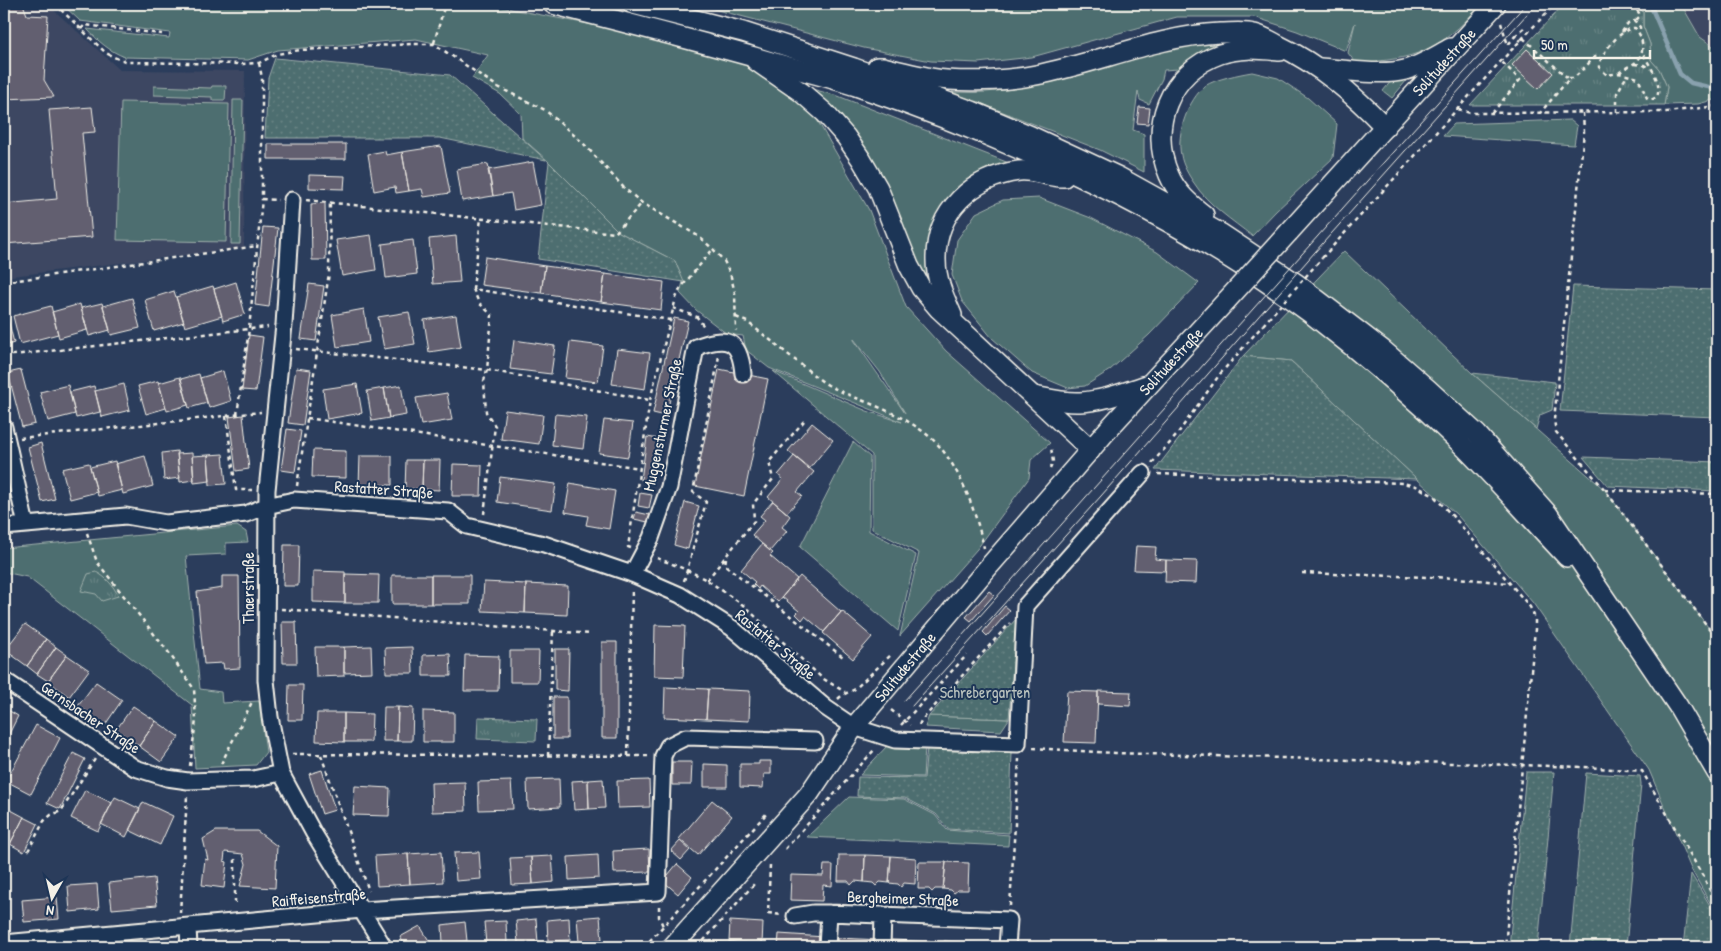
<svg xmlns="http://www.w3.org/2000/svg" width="1721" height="951" viewBox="0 0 1721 951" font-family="'Patrick Hand',sans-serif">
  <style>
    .built { fill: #3c4762 }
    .grass { fill: #4d6e6f; stroke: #a0b0ac; fill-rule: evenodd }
    .park { fill: url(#park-tufts); stroke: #a0b0ac }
    .garden { fill: url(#garden-dots); stroke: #a0b0ac }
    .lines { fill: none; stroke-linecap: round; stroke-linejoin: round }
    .stream { stroke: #89a1ae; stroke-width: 4.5 }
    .building { fill: #625e70; stroke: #f4f1e8 }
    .minor-casing { stroke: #f4f1e8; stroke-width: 19 }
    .major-casing { stroke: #f4f1e8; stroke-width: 22 }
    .path { stroke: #f4f1e8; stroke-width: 2.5; stroke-dasharray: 4 4; stroke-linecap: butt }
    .minor { stroke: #1d3557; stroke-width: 15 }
    .major { stroke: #1d3557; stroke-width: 19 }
    .tram { stroke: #f4f1e8; stroke-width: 1 }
    .major-bridge-casing { stroke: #f4f1e8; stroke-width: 22; stroke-linecap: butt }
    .path-bridge { stroke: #f4f1e8; stroke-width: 2.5; stroke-dasharray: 4 4; stroke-linecap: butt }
    .major-bridge { stroke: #1d3557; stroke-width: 19 }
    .labels { text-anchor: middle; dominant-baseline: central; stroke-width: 4; stroke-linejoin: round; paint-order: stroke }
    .street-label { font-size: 16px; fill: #f4f1e8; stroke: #1d3557 }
    .park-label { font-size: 16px; fill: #bac3be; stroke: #1d3557 }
  </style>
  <defs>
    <pattern id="park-tufts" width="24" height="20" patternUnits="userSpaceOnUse" patternTransform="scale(1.25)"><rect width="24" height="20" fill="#4d6e6f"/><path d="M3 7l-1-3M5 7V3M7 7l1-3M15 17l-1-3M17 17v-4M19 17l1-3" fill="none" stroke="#678384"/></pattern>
    <pattern id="garden-dots" width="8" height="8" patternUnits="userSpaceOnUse" patternTransform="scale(1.25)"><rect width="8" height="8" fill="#4d6e6f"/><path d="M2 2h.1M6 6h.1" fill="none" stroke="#678384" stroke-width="1.8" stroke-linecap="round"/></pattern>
  </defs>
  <rect width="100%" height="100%" fill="#2b3d5c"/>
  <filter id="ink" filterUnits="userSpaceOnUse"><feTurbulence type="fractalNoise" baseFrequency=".02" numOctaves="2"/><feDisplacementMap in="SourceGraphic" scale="10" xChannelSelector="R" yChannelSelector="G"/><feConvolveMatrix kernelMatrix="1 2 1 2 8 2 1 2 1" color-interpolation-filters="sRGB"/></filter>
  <g filter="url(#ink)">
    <path class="built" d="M4 4H47L120 70 245 71 244 248 4 277Z
      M1681 4H1717V49L1700 37Z"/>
    <path class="grass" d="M62 4H485L747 55 801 92 869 210 906 307 946 351 1050 443 1031 460 1029 478 977 549 900 636 919 553 872 529V455L773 371 867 411 902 422 769 368 746 350 743 336 727 334 696 310 680 293 683 282 675 261 619 232 548 161 522 138 521 114 500 94 472 78 488 55 416 39 278 50 248 60 125 57C109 51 98 41 87 29L169 38 170 33 80 21ZM854 339 880 372 905 413 854 340Z
      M694 4H1482C1449 40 1427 57 1378 61L1377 67 1357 65 1348 53 1355 23 1346 51 1297 31 1254 17H1177L1032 57 978 63 931 61 864 48Z
      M1636 4H1681L1700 37 1717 49V99L1698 104 1664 105 1667 87 1659 69 1651 60 1650 44 1643 26V12Z
      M1222 42 1198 55 1178 69 1164 70 1162 79 1149 104 1140 100 1138 91 1133 130 1144 134V172L1100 150 952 92C963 92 975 93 986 92 1066 86 1141 48 1222 42Z
      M1252 72 1278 78 1308 98 1337 124 1333 158 1276 211 1252 236C1232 220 1208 205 1194 183 1189 176 1182 164 1181 155 1176 134 1188 100 1205 86 1215 79 1240 74 1252 72Z
      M1411 75 1392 98 1383 91 1392 80Z
      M154 86 211 88 212 86H226L225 100H212V97L154 95Z
      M808 88 838 96 1014 165 968 180 945 201 934 225 927 258 928 284Z
      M233 100H243L240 244H231Z
      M121 102 229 104 226 242 117 240Z
      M1570 120 1577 126 1574 145 1443 136 1454 124Z
      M1039 198 1091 218 1157 252 1199 283 1149 335 1110 370 1085 386 1068 388 1032 373 992 338 962 301 952 275 957 240 976 213 1003 200Z
      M1344 251 1472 373 1605 490 1711 631 1717 642V915L1691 869 1649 770 1533 603 1458 516 1417 479 1291 361 1243 356Z
      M853 442 870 457 869 531 916 555 898 631 800 547Z
      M237 526 246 532 248 542 226 543V554L186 556 200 689 221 692 222 703 259 701 266 752 256 765 195 768 192 705 27 577 4 572V548Z
      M929 716 1009 719 1001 731 925 727Z
      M887 746 925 747 923 777 860 775Z
      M849 797 904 799 935 815 947 830 1009 835 1008 846 807 837Z"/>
    <path class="park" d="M1564 4H1636L1643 12V26L1650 44 1651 60 1659 69 1667 87 1664 105H1470Z
      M96 572C106 577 114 586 118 596L102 601 96 594 81 591 88 574Z
      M478 717 537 719 536 741 477 739Z"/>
    <path class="garden" d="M275 58 450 75 546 160 440 138H265L268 78Z
      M549 162 619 232 675 261 684 282 538 259Z
      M1573 286 1717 290V417L1560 411Z
      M1243 356 1291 361 1417 479 1155 470Z
      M1472 373 1555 382 1552 410 1540 415 1536 429Z
      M1583 457 1717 462V491L1608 486Z
      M1016 619 1009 719 929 716Z
      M927 748 1012 753 1009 833 948 829 936 814 905 798 857 796 858 777 924 778Z
      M1526 772H1554L1538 947H1509Z
      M1586 773 1640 776 1641 784 1626 947H1570Z
      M1691 874 1717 917V947H1683Z"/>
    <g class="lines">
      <path class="stream" d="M1650 4 1680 74 1691 83 1717 89"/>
    </g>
    <path class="building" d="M4 4H23L27 15 48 16 44 80 54 97 4 99Z
      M1527 49 1553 73 1538 89 1512 65Z
      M92 107 95 132 82 133 92 237 4 244V204L57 199 49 110Z
      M1139 107 1150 108 1148 124 1137 123Z
      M268 144H346V159H268Z
      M441 146 450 193 424 197 422 189 409 191 402 152Z
      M385 151 386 155 402 152 409 191 396 193 395 187 374 191 368 154Z
      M533 162 541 205 514 210 511 193 493 196 488 170Z
      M488 164 493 196 462 201 457 169Z
      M309 175 345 176 344 189 309 188Z
      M325 203 326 260H312L311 204Z
      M263 227 278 228 269 307 255 305Z
      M371 235 376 270 342 276 336 240Z
      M456 236 460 282 433 284 429 239Z
      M413 240 417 274 386 278 382 244Z
      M485 257 545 266 541 293 481 285Z
      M545 266 605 274 601 302 541 293Z
      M605 274 664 282 661 310 601 302Z
      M236 282 245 314 223 321 214 289Z
      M309 284 324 286 316 341 301 339Z
      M213 286 222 316 185 327 176 297Z
      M174 291 184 322 154 331 145 300Z
      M132 298 140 328 111 335 103 306Z
      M102 303 110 330 89 336 81 308Z
      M80 304 87 330 59 338 52 312Z
      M51 306 58 334 20 344 13 316Z
      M364 309 369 342 337 347 332 315Z
      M409 312 415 344 384 349 378 317Z
      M7 315 14 343 4 346V316Z
      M456 315 461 347 429 352 424 320Z
      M674 318 688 321 666 416 653 413Z
      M249 335 263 337 256 391 242 390Z
      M514 340 555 346 551 374 510 369Z
      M570 342 603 346 598 382 565 378Z
      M617 349 650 353 645 389 612 384Z
      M296 368 311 370 303 425 288 423Z
      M719 369 768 379 744 496 695 486Z
      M21 370 35 424 22 427 8 373Z
      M223 371 231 401 209 408 200 378Z
      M199 374 207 403 189 408 181 379Z
      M180 377 188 405 167 411 159 383Z
      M158 381 166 408 146 414 138 386Z
      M124 384 130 410 102 417 95 391Z
      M357 384 362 413 327 419 323 389Z
      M68 385 75 414 48 421 40 392Z
      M401 385 406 415 389 418 384 388Z
      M94 386 100 412 76 418 70 392Z
      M384 388 389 418 372 421 367 391Z
      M447 393 452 420 421 425 416 398Z
      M505 410 543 415 539 444 501 439Z
      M555 414 587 417 583 449 552 445Z
      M243 415 249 469 236 471 229 417Z
      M604 420 633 423 628 457 599 453Z
      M812 423 833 440 809 469 788 451Z
      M287 429 301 431 295 472 281 470Z
      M647 437 659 439 653 481 641 480Z
      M41 443 55 499 42 502 28 447Z
      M313 450 346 451V478L312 477Z
      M177 451 180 478 164 480 162 453Z
      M192 453 194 480 180 482 177 454Z
      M223 454 226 484 210 485 208 455Z
      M208 455 210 481 194 483 192 456Z
      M145 456 153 486 123 494 115 464Z
      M360 456H392V485H359Z
      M794 456 814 472 797 492 802 496 787 513 768 497 783 479 778 475Z
      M406 460H423L422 489H405Z
      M423 460H440L439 490 422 489Z
      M115 461 122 490 98 496 90 467Z
      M89 463 97 492 70 499 62 469Z
      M453 464 482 465 481 496H452Z
      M500 477 556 484 552 510 497 502Z
      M570 483 615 491 609 529 586 525 588 516 565 512Z
      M640 493 652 495 649 508 638 506Z
      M773 501 790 516 782 527 787 531 770 551 752 535 765 520 760 516Z
      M685 502 699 506 688 549 674 545Z
      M636 512 650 515 648 522 634 519Z
      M762 544 773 553 770 556 797 579 778 602 760 586 758 589 753 584 755 582 741 570Z
      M284 545H299L298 586H283Z
      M1136 546 1156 547 1155 559 1166 560V571L1134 570Z
      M1166 560 1197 561 1196 583 1165 582Z
      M313 571 345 572V603L313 602Z
      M345 574 379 575 378 603H345Z
      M392 575H431V604H392Z
      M431 575H470V604H431Z
      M222 576H239L240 668 224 669 223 663 204 664 197 592 222 588Z
      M800 576 841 612 824 632 805 616 802 620 796 614 799 611 782 597Z
      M484 582 526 584 525 613 482 611Z
      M526 584 568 586 567 615 525 613Z
      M989 591 994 595 971 621 966 617Z
      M1005 606 1010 610 987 636 983 632Z
      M842 611 872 637 853 659 823 633Z
      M282 622H296L297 663H283Z
      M25 624 46 639 27 666 5 650Z
      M655 625 685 626 683 677 654 676Z
      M46 639 56 647 37 674 27 666Z
      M602 642H617V738H602Z
      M371 646 372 672 344 673V647Z
      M56 647 67 655 48 681 37 674Z
      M315 647H344V676L316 677Z
      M412 647 413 673H386L385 648Z
      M555 649H569L568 691 555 690Z
      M510 651H539L538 682H510Z
      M450 654 451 676H423V655Z
      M67 655 89 670 69 697 48 681Z
      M465 655 499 656 498 691H464Z
      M96 682 122 700 105 725 78 706Z
      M289 685H303L302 720H288Z
      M665 687 708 689 706 719 664 717Z
      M708 689 750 691 749 721 706 719Z
      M1067 691 1098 692 1096 743 1064 742Z
      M1098 691 1131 692 1130 706 1098 704Z
      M553 697H567V739H553Z
      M133 706 156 721 139 746 116 730Z
      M384 707H398L397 741H383Z
      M398 707 413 708 412 741H397Z
      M6 709 18 716 4 744V713Z
      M423 711 454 712V742H423Z
      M317 713H344V742L316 741Z
      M344 713 372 714 371 742H344Z
      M156 721 179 737 161 762 139 746Z
      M36 725 60 738 31 794 6 781Z
      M73 753 85 759 60 809 47 803Z
      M759 761H771V774H764L763 788 740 787V764H759Z
      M672 762H692L691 785H672Z
      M704 764 727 765V787H704Z
      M322 770 335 810 322 814 309 774Z
      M559 779 560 807 528 809 527 780Z
      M603 779 605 808 589 809 588 780Z
      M588 780 589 809 574 810 572 781Z
      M649 780 650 807 618 808 617 781Z
      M511 781 513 809 479 810 478 782Z
      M465 782 466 811 432 812 431 783Z
      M355 786 390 788 389 816 353 815Z
      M85 790 112 803 98 831 71 818Z
      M115 797 140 809 126 837 101 824Z
      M712 800 732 816 698 855 679 839Z
      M143 802 173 816 160 845 129 830Z
      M11 810 24 817 10 844 4 841V823Z
      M24 817 38 824 24 852 10 844Z
      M216 831H257L277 846 275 888 240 886 246 864 243 854 225 852 224 861 227 862 224 888 202 885 205 859 208 860 203 839Z
      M680 841 690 850 681 860 671 851Z
      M649 849 650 872 614 873 613 851Z
      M441 852 443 882 410 884 408 854Z
      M479 852 481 879 456 881 454 853Z
      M408 854 410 884 377 886 375 856Z
      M598 855 599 878 569 880 568 857Z
      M839 855H865L864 882 855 881 851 885 848 881H838Z
      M865 855 891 856 889 883 880 882 876 886 873 883 864 882Z
      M552 856 554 882 533 884 531 857Z
      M891 856 916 858 915 884 904 883 901 887 898 884 889 883Z
      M531 857 533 884 512 885 510 858Z
      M919 862H946L943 889H935L932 892 929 889H918Z
      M946 862 969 863 968 890H958L954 893 951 890 943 889Z
      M677 864 692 877 678 894 663 881Z
      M824 865H833L832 886 823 885 822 901 790 900 791 875 823 876Z
      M154 878 157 905 112 909 109 883Z
      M97 884 99 909 70 912 68 886Z
      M57 897 59 919 24 922 22 900Z
      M600 916 602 940 579 942 577 918Z
      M569 918 570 940 548 941 547 920Z
      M536 919 538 942 518 943 516 921Z
      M506 921 507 943 486 944 484 922Z
      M730 921 763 923 762 944 729 942Z
      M465 922 467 941 443 943 442 925Z
      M420 926 433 947H406L400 937Z
      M779 934 825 937V947H778Z
      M838 938 881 940 880 947H837Z
      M892 940 933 942V947H892Z
      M710 941 745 943V947H710Z
      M944 941 986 944V947H944Z"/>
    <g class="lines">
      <g class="minor-casing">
        <path id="minor" d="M292 200 284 325 267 490 266 680 270 717 281 773 313 832 384 947
          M4 427 26 525
          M4 527 126 516 166 523 246 514 266 506 294 500 448 511 467 526 544 544 632 574 680 595 732 628 826 708 854 727 895 740 1018 744 1025 606 1143 473
          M632 574 651 538 669 487 696 347C726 336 740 338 743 374
          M4 680 135 768 167 778 188 781 253 779 281 773
          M795 916 813 913H829L1009 920 1007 947
          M188 927 189 947
          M4 943 362 910 658 892 663 756 668 746 686 737 815 741
          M827 947 829 913
          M882 947 883 915"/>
      </g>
      <g class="major-casing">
        <g id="major">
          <path d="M553 4C629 24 706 43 782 65 807 72 832 78 856 86 1013 140 1176 213 1310 313 1363 354 1414 398 1462 445 1498 481 1532 520 1567 557"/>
          <path d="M633 4 743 32 854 68 972 111 1031 136 1119 177 1220 233 1297 284 1383 350 1429 390 1477 434 1548 514 1678 706 1717 773"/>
          <path d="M756 61 801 92 825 113 846 137 861 159 878 188 909 266 921 288 939 309 1091 450"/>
          <path d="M877 67H883C899 71 915 75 931 78 961 83 1007 81 1036 75 1098 63 1157 36 1220 33 1231 33 1244 31 1254 34 1262 36 1271 41 1278 45 1320 65 1353 94 1385 127"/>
          <path d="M1320 68C1344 70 1382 76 1405 70 1421 66 1436 56 1451 48"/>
          <path d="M1204 215C1190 204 1176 192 1169 175 1148 127 1169 72 1220 54 1241 47 1258 49 1280 51"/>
          <path id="s1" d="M1289 232 1496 4"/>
          <path d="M952 315C944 297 936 280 936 260 935 211 973 177 1019 171 1035 169 1049 178 1064 177"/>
          <path d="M1034 396C1049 399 1065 403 1080 402 1103 401 1125 392 1147 385"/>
          <path id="s2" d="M672 947 809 794 854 727 985 571 1112 425 1227 300"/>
        </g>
      </g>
      <path class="path" d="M55 4 106 53 116 58 128 62 243 64 259 63 277 54 300 50 413 44H434L498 87 545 110 583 143 625 189 642 203 698 236 713 249 724 261 730 273 735 293 736 331
        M1632 4 1639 13 1640 16 1635 21
        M1501 23 1508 45 1515 36 1521 41
        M81 29 85 25 162 34
        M1622 32 1628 23 1635 21 1640 27V33
        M1515 36 1525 27
        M1523 38 1569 79 1540 113
        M434 43 445 4
        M259 63 262 78V199L278 200
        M1635 64 1644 65 1650 69
        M1619 73C1624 68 1631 66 1636 62 1646 53 1643 36 1635 28 1622 27 1599 55 1599 67L1607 75 1619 73 1638 78 1647 98 1651 100 1657 97C1663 81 1648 65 1642 51
        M1569 78H1574L1598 54
        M1458 109 1470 113 1667 112 1717 106
        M1617 112V93L1625 79 1626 74
        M1492 113 1520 80 1501 61
        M1583 113 1584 132 1554 420 1556 432 1605 490 1711 631 1717 642
        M306 200 615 233 642 203
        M1322 258 1501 61 1555 4
        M4 282 257 246
        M473 289 481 218
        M673 308 697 317 705 328
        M736 317 747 322C763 334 779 347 795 360 806 368 816 378 828 385 850 397 875 404 898 416 913 424 929 434 940 447 963 475 976 513 984 548
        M296 349 487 370 650 400
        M4 356 268 327
        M237 415 249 329 262 199
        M226 416 236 490H252
        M307 418 640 468
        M20 438 261 412
        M1152 463 1176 436 1220 374 1263 325
        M1050 469 1053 462 1051 447
        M1158 474 1402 483 1416 486 1434 496 1457 521 1530 607 1535 618V629L1505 947
        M297 486 329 273 330 202
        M1605 490 1717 494
        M484 514 495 426 486 412 484 381 487 370 492 315 479 303 473 289 670 320
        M87 533 97 562 169 653 194 689 196 720 190 766
        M631 548 628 547 650 400 676 298 680 289 713 249
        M657 558 687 570 707 580 743 605 822 678 845 692
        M726 558 725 565 843 657
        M1302 573 1458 578 1508 583
        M707 580 754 521 753 504 773 479 769 462 804 421
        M684 581 706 502 693 492 719 356
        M281 609 591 634
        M838 699C844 693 848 693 855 689L892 654
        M891 710 910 725
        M901 725 967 655
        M919 725 921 721 1010 623
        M1033 748 1115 753 1584 767 1642 771 1704 878 1717 905
        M292 754 649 756
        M321 755 369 891
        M548 756 553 631
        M628 756 632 590
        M221 764 253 700
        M785 849 875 749
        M28 851 44 821 51 815 61 811 95 759
        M235 859V907
        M770 865 768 913 781 915
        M659 906V917L663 926
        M1010 906 1019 759
        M180 913 187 796
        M644 947 768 812
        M698 947 755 883"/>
      <use href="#minor" class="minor"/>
      <use href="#major" class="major"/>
      <path class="tram" d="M904 701C1112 469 1317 235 1526 4
        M912 706 1101 496 1315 252 1536 4"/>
      <g class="major-bridge-casing">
        <path id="major-bridge" d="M1227 300 1289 232"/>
      </g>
      <path class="path-bridge" d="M1263 325 1322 258"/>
      <use href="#major-bridge" class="major-bridge"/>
    </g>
  </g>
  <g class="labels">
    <g class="street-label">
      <text stroke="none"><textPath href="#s1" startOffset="230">Solitudestraße</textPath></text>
      <text stroke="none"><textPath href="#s2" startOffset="770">Solitudestraße</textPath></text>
      <text transform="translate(662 425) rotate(-78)">Muggensturmer Straße</text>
      <text transform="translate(384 489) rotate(4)">Rastatter Straße</text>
      <text transform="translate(248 588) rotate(-90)">Thaerstraße</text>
      <text transform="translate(776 644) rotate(40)">Rastatter Straße</text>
      <text stroke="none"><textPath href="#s2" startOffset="365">Solitudestraße</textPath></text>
      <text transform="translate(91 717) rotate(34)">Gernsbacher Straße</text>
      <text transform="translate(319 897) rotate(-5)">Raiffeisenstraße</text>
      <text transform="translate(903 898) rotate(2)">Bergheimer Straße</text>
    </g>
    <g class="park-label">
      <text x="985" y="692">Schrebergarten</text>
    </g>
  </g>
  <rect width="1721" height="951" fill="none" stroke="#1d3557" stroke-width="20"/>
  <rect x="10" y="10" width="1701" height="931" fill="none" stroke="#f4f1e8" stroke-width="2" filter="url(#ink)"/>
  <g transform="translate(52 898) rotate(188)" stroke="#1d3557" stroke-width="4" paint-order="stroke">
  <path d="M0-4L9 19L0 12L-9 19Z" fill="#f4f1e8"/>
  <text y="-8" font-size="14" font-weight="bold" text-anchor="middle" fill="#f4f1e8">N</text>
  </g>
  <path d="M1534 50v8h116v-8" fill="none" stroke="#f4f1e8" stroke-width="2.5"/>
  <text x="1541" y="50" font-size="15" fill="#f4f1e8" stroke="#1d3557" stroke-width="4" paint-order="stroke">50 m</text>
</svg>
